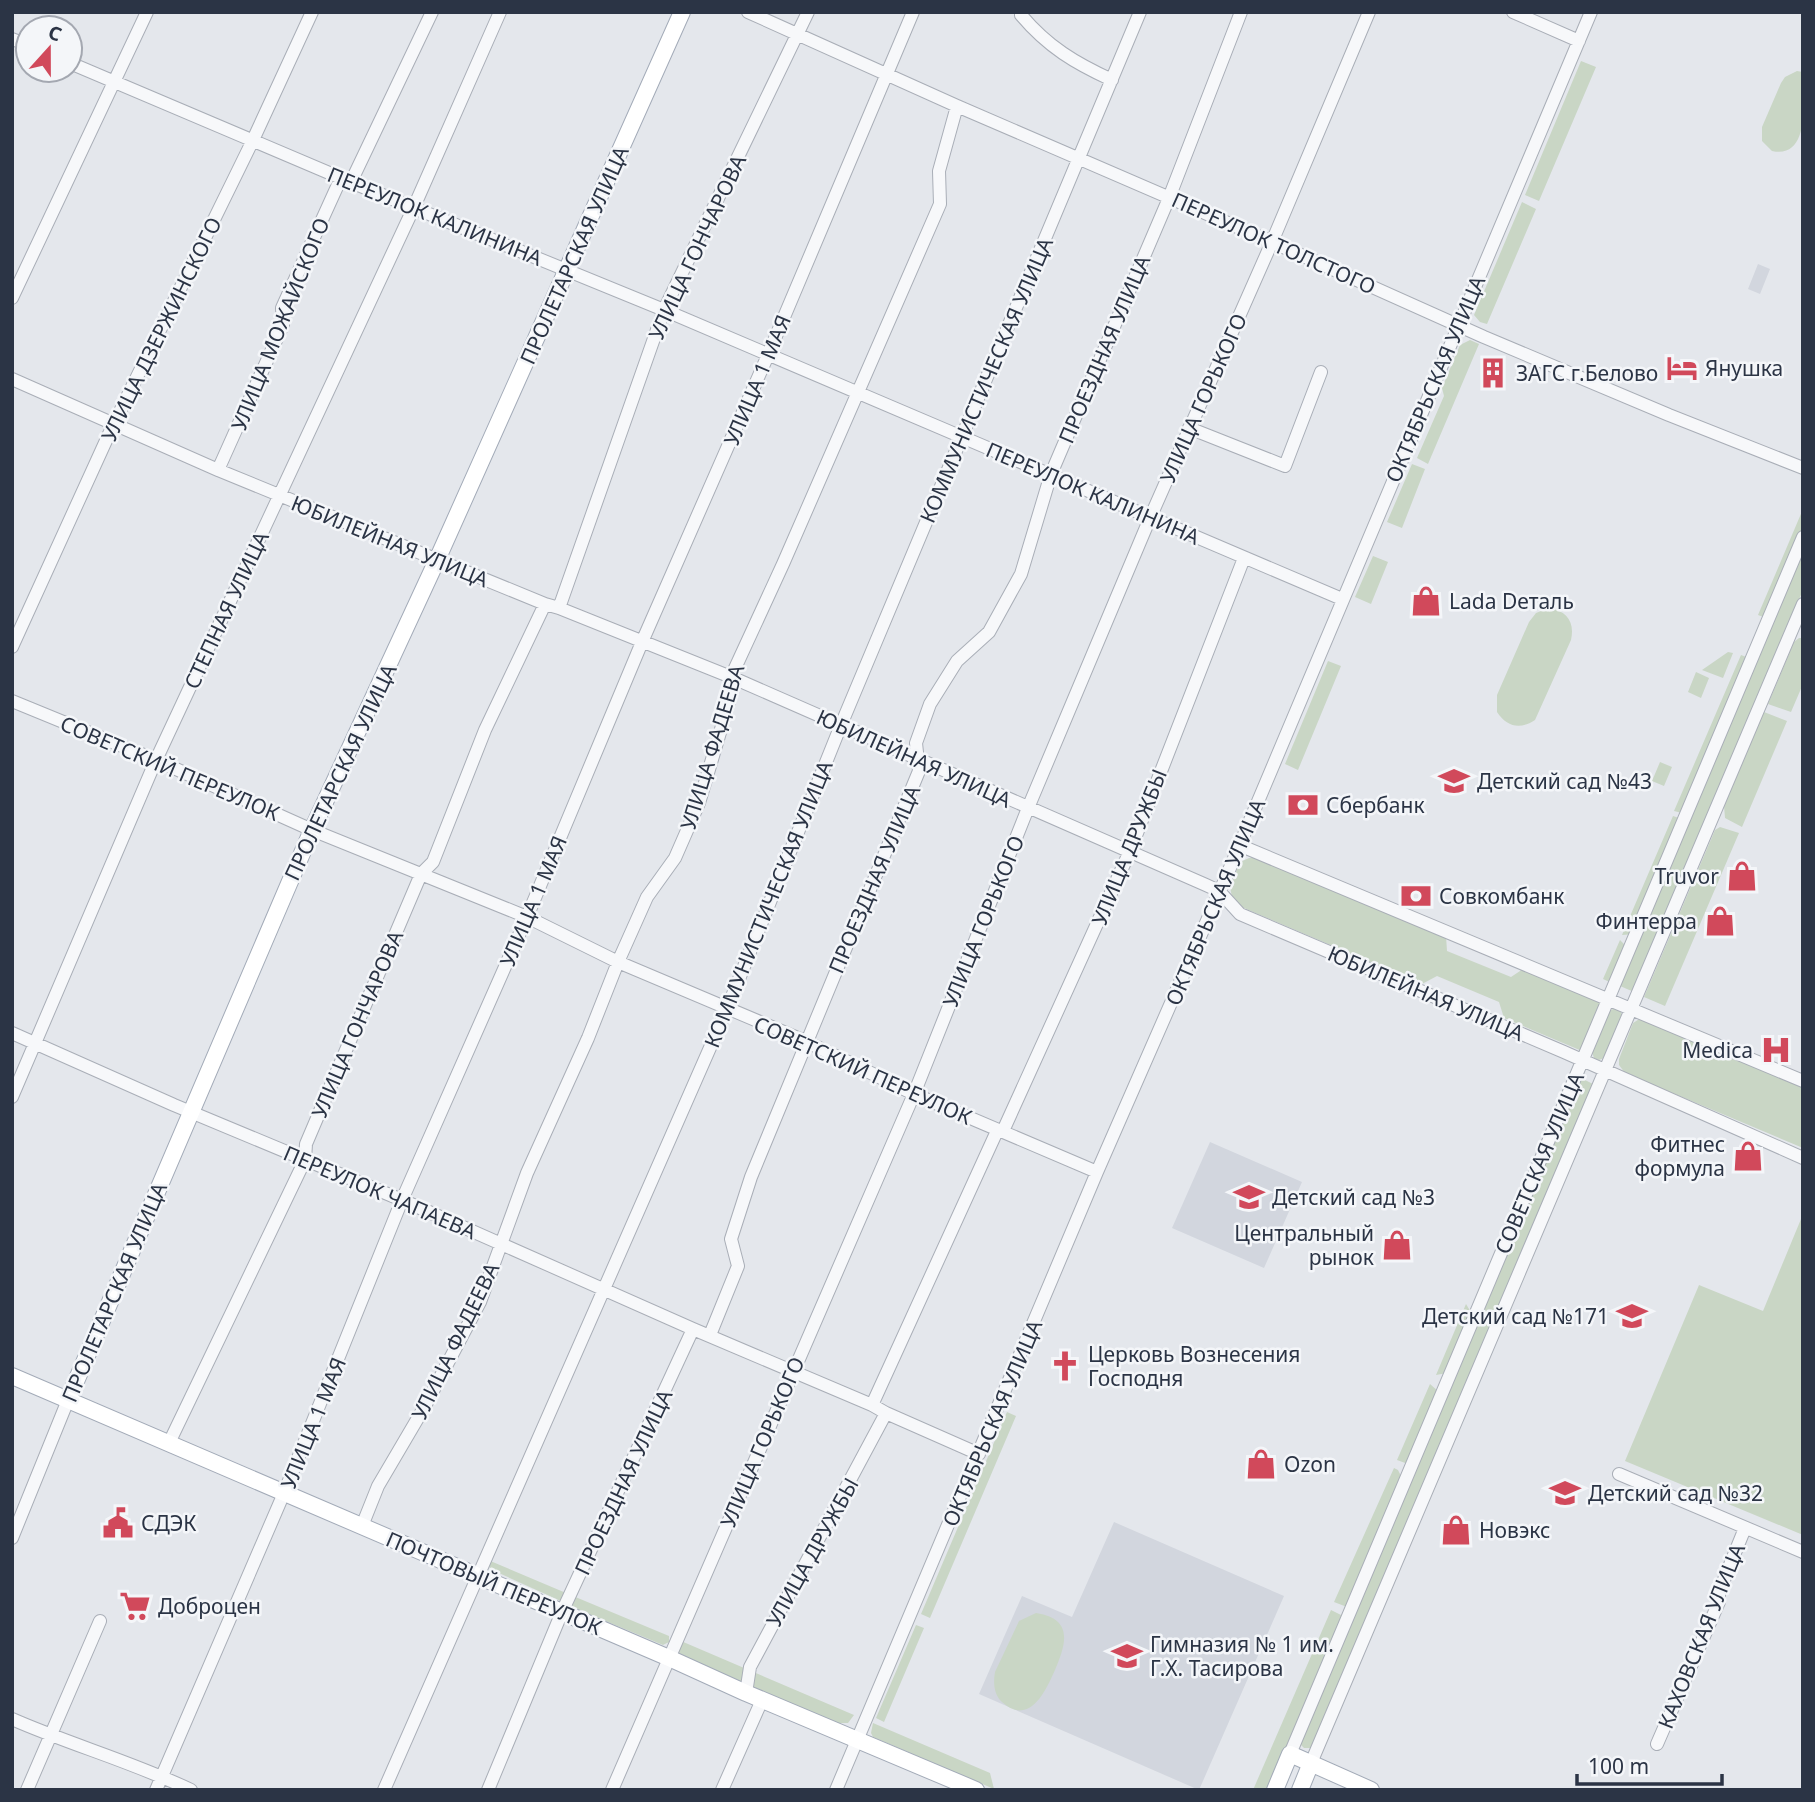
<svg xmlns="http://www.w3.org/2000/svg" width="1815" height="1802" viewBox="0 0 1815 1802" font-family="'Noto Sans',sans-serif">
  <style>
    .built { fill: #d2d6de }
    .green { fill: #c9d6c5 }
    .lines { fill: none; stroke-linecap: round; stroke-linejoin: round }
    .minor-casing { stroke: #a9aeb7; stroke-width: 14 }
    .major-casing { stroke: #a3abb8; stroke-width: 18 }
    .minor { stroke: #f7f8fa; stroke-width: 12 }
    .major { stroke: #fff; stroke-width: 16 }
    .labels { text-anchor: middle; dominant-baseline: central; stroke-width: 5; stroke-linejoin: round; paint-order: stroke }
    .street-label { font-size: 21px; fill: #2b3445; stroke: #f4f6f9 }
    .poi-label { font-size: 21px; fill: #2b3445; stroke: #f4f6f9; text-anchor: start }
  </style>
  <rect width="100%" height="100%" fill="#e4e7ec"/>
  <path class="built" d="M1758 264 1770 269 1760 294 1748 289Z
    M1210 1142 1302 1182 1264 1268 1172 1228Z
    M1114 1522 1284 1596 1199 1790 979 1694 1022 1596 1072 1617Z"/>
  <path class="green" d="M1581 61 1596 67 1539 201 1525 195Z
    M1797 71 1803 72C1803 95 1812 160 1772 151L1762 141V127L1781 83 1785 77Z
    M1522 202 1536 209 1487 324 1480 322 1474 315Z
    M1470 340 1479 344 1428 464 1417 458 1444 396 1442 388 1460 345Z
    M1412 464 1425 469 1402 528 1387 522Z
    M1803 509V529L1766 618 1758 615Z
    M1803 548V590L1634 992 1620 986Z
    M1373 556 1388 562 1371 604 1355 597Z
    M1549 608C1567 611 1575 622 1571 640L1535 720C1520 730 1507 727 1497 712V695L1529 622 1536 613Z
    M1799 638H1803V684L1791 712 1768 704 1794 642Z
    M1728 652 1733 653 1723 678 1702 670Z
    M1741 655 1749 658 1682 813 1674 811Z
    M1328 661 1341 666 1298 770 1285 764Z
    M1696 672 1709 678 1701 698 1688 692Z
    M1764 712 1787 721 1742 827 1725 818 1724 806Z
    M1660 762 1672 767 1664 786 1652 781Z
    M1673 816 1679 818 1635 934 1622 935Z
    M1720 827 1739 833 1665 1006 1644 997 1715 830Z
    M1257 857 1446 936 1447 951 1511 977 1523 969 1602 1003 1582 1051 1504 1018 1499 1002 1437 976 1422 984 1239 906 1232 897 1230 887 1240 862 1249 858Z
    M1620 940 1625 945 1614 984 1603 979Z
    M1615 1008 1621 1012 1622 1016 1604 1058 1599 1060 1594 1058 1592 1052 1609 1011Z
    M1641 1018 1803 1085V1148L1625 1073 1619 1065V1059L1633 1023Z
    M1581 1078 1593 1084 1314 1745 1310 1748H1304L1300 1744Z
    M1801 1219 1803 1220V1535L1625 1461 1699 1285 1763 1311Z
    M1466 1304 1472 1314 1447 1373 1436 1375Z
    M1430 1384 1439 1392 1408 1464 1397 1460Z
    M1007 1412 1016 1416 930 1618 921 1614Z
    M1394 1468 1398 1470 1402 1478 1347 1607 1334 1602Z
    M488 1560 566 1593 563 1602 490 1569Z
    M573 1596 669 1636V1642L663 1645 572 1607Z
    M1331 1610 1343 1616 1269 1790H1253Z
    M1036 1613C1074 1619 1066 1644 1055 1670 1046 1690 1030 1727 1002 1702 994 1695 993 1683 995 1672L1019 1621Z
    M916 1625 924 1628 884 1722 876 1718Z
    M681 1641 854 1715 848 1723H836L681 1655 678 1651Z
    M873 1723 990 1773 994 1789 873 1737 871 1733Z"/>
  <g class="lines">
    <g class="minor-casing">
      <path id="minor" d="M748 12 957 106 1272 242 1484 337 1669 415 1803 468
        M1022 12 1021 15C1048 47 1075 63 1112 80
        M1513 12 1579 41
        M12 39 28 45
        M70 63 341 178 664 310 1342 599
        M351 182 432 12
        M12 298 147 12
        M12 379 218 470 545 604 559 608 731 677 1206 885 1219 891 1240 914 1564 1052 1803 1158
        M1189 428 1285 466 1321 372
        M218 470 283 325 282 308 341 178
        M559 608 664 310 808 12
        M12 647 109 434 253 140 312 12
        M12 701 156 760 312 830 527 917 618 962 805 1041 914 1094 1097 1172
        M1239 845 1803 1081
        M12 1033 174 1105 402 1200 693 1329 872 1405 886 1413 979 1454
        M12 1097 156 760 414 207 500 12
        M1003 1131 1130 851 1244 558
        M710 1335 738 1266 731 1239 751 1177 919 771 916 743 930 704 957 661 989 632 1021 574 1051 474 1169 198 1241 12
        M872 1405 997 1131
        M169 1443 305 1160 306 1144 421 874 433 862 485 730 545 604
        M1619 1474 1803 1552
        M362 1526 378 1486 425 1406 480 1302 527 1173 588 1038 618 962 647 897 675 858 699 803 733 689 731 677 783 564 940 204 939 171 957 106
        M12 1538 68 1400
        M746 1693 750 1667 886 1413
        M12 1719C71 1745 133 1762 191 1790
        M1657 1744 1719 1602V1592L1745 1528
        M1290 1754 1803 537
        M1311 1763 1803 604
        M27 1790 100 1621
        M156 1790 284 1493 402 1200 527 917 642 642 768 355 913 12
        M384 1790 727 1009 841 725 1140 12
        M488 1790 562 1612 693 1329
        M612 1790 914 1094 1028 808 1150 518 1272 242 1369 12
        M722 1790 762 1700
        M836 1790 1097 1172 1227 875 1591 12"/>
    </g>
    <g class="major-casing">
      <path id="major" d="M12 1376 669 1658 746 1693 976 1790
        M68 1400 312 830 437 560 682 12
        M1275 1790 1290 1754 1371 1790
        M1300 1790 1311 1763"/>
    </g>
    <use href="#minor" class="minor"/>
    <use href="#major" class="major"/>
  </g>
  <defs>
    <g id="hotel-bare" transform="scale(2.415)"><path d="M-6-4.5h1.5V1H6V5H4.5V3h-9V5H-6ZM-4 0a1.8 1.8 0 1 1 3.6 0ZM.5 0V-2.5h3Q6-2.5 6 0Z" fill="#d1495b" stroke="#f4f6f9" stroke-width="2.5" paint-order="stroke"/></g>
    <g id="building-bare" transform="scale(2.415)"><path d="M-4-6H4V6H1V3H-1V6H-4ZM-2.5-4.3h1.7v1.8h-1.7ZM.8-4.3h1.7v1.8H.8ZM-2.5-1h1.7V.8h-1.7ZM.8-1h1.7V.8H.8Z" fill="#d1495b" stroke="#f4f6f9" stroke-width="2.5" paint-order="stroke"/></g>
    <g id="shop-bare" transform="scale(2.415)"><path d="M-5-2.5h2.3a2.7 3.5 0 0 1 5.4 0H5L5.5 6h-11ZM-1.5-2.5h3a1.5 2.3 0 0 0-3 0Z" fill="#d1495b" stroke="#f4f6f9" stroke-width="2.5" paint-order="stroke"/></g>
    <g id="school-bare" transform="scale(2.415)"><path d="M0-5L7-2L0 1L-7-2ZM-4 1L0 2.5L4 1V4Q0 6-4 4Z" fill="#d1495b" stroke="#f4f6f9" stroke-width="2.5" paint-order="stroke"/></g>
    <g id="bank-bare" transform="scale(2.415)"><path d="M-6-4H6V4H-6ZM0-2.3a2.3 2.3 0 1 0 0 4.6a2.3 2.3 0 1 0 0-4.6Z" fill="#d1495b" stroke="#f4f6f9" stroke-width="2.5" paint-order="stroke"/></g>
    <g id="hospital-bare" transform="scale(2.415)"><path d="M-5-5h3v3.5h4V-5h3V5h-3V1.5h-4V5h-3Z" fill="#d1495b" stroke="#f4f6f9" stroke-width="2.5" paint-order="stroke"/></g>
    <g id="church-bare" transform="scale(2.415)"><path d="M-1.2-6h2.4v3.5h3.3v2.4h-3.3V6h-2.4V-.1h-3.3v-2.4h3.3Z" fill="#d1495b" stroke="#f4f6f9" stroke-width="2.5" paint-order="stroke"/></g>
    <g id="civic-bare" transform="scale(2.415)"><path d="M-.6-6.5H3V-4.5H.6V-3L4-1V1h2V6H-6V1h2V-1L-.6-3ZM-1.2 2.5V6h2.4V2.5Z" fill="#d1495b" stroke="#f4f6f9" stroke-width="2.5" paint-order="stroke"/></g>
    <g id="supermarket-bare" transform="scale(2.415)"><path d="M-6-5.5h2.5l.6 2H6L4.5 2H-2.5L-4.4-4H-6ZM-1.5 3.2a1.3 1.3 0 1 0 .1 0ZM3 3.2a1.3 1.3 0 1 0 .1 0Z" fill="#d1495b" stroke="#f4f6f9" stroke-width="2.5" paint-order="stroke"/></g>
  </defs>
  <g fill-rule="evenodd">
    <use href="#hotel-bare" x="1682" y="368"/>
    <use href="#building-bare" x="1493" y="373"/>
    <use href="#shop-bare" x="1426" y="601"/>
    <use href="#school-bare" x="1454" y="781"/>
    <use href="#bank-bare" x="1303" y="805"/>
    <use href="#shop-bare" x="1742" y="876"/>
    <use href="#bank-bare" x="1416" y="896"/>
    <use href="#shop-bare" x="1720" y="921"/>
    <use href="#hospital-bare" x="1776" y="1050"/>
    <use href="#shop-bare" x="1748" y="1156"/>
    <use href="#school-bare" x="1249" y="1197"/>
    <use href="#shop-bare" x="1397" y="1245"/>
    <use href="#school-bare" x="1632" y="1316"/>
    <use href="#church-bare" x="1065" y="1366"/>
    <use href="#shop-bare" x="1261" y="1464"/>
    <use href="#school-bare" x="1565" y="1493"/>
    <use href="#civic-bare" x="118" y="1523"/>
    <use href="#shop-bare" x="1456" y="1530"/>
    <use href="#supermarket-bare" x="135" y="1606"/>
    <use href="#school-bare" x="1127" y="1656"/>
  </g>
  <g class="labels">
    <g class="street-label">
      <text transform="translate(435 216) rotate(22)">ПЕРЕУЛОК КАЛИНИНА</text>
      <text transform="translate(1274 243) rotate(24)">ПЕРЕУЛОК ТОЛСТОГО</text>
      <text transform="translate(697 247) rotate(-65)">УЛИЦА ГОНЧАРОВА</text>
      <text transform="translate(574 255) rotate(-66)">ПРОЛЕТАРСКАЯ УЛИЦА</text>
      <text transform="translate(280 324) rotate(-68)">УЛИЦА МОЖАЙСКОГО</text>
      <text transform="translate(161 329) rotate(-64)">УЛИЦА ДЗЕРЖИНСКОГО</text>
      <text transform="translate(1104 349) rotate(-67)">ПРОЕЗДНАЯ УЛИЦА</text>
      <text transform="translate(1435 379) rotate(-67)">ОКТЯБРЬСКАЯ УЛИЦА</text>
      <text transform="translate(757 380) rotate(-67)">УЛИЦА 1 МАЯ</text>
      <text transform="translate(986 380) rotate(-67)">КОММУНИСТИЧЕСКАЯ УЛИЦА</text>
      <text transform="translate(1203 398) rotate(-66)">УЛИЦА ГОРЬКОГО</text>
      <text transform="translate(1093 493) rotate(23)">ПЕРЕУЛОК КАЛИНИНА</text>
      <text transform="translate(390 541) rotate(22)">ЮБИЛЕЙНАЯ УЛИЦА</text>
      <text transform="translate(226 610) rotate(-65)">СТЕПНАЯ УЛИЦА</text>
      <text transform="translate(712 747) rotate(-73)">УЛИЦА ФАДЕЕВА</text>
      <text transform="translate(914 758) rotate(24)">ЮБИЛЕЙНАЯ УЛИЦА</text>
      <text transform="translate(170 768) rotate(23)">СОВЕТСКИЙ ПЕРЕУЛОК</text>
      <text transform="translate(340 772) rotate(-65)">ПРОЛЕТАРСКАЯ УЛИЦА</text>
      <text transform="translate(1129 847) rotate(-68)">УЛИЦА ДРУЖБЫ</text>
      <text transform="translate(874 879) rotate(-67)">ПРОЕЗДНАЯ УЛИЦА</text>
      <text transform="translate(533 901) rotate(-67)">УЛИЦА 1 МАЯ</text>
      <text transform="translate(1215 902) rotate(-67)">ОКТЯБРЬСКАЯ УЛИЦА</text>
      <text transform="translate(768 904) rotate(-68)">КОММУНИСТИЧЕСКАЯ УЛИЦА</text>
      <text transform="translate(983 921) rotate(-68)">УЛИЦА ГОРЬКОГО</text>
      <text transform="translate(1426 993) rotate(23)">ЮБИЛЕЙНАЯ УЛИЦА</text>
      <text transform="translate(357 1024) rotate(-67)">УЛИЦА ГОНЧАРОВА</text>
      <text transform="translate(863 1070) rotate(24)">СОВЕТСКИЙ ПЕРЕУЛОК</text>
      <text transform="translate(1539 1163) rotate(-67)">СОВЕТСКАЯ УЛИЦА</text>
      <text transform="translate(380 1192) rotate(23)">ПЕРЕУЛОК ЧАПАЕВА</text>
      <text transform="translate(114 1292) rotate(-67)">ПРОЛЕТАРСКАЯ УЛИЦА</text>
      <text transform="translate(455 1341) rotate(-64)">УЛИЦА ФАДЕЕВА</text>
      <text transform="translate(313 1423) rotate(-68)">УЛИЦА 1 МАЯ</text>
      <text transform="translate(992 1423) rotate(-67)">ОКТЯБРЬСКАЯ УЛИЦА</text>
      <text transform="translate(762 1442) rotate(-67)">УЛИЦА ГОРЬКОГО</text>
      <text transform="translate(623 1482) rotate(-65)">ПРОЕЗДНАЯ УЛИЦА</text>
      <text transform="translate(812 1552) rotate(-61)">УЛИЦА ДРУЖБЫ</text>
      <text transform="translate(494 1583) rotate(23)">ПОЧТОВЫЙ ПЕРЕУЛОК</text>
      <text transform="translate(1701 1636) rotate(-68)">КАХОВСКАЯ УЛИЦА</text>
    </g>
    <g class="poi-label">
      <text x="1705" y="368">Янушка</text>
      <text x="1516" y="373">ЗАГС г.Белово</text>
      <text x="1449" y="601">Lada Dеталь</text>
      <text x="1477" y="781">Детский сад №43</text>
      <text x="1326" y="805">Сбербанк</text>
      <text x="1719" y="876" text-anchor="end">Truvor</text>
      <text x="1439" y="896">Совкомбанк</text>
      <text x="1697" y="921" text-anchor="end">Финтерра</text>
      <text x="1753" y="1050" text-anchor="end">Mеdica</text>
      <text x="1725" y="1144" text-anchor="end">Фитнес<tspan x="1725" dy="24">формула</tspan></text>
      <text x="1272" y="1197">Детский сад №3</text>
      <text x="1374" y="1233" text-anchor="end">Центральный<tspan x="1374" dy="24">рынок</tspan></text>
      <text x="1609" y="1316" text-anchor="end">Детский сад №171</text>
      <text x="1088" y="1354">Церковь Вознесения<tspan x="1088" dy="24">Господня</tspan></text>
      <text x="1284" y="1464">Ozon</text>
      <text x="1588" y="1493">Детский сад №32</text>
      <text x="141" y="1523">СДЭК</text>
      <text x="1479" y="1530">Новэкс</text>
      <text x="158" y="1606">Доброцен</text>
      <text x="1150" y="1644">Гимназия № 1 им.<tspan x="1150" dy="24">Г.Х. Тасирова</tspan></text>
    </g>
  </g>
  <rect width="1815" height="1802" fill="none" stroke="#2b3445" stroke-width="28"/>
  <g transform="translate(49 49) rotate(21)"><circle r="33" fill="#f4f6f9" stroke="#a4a8b1" stroke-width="2"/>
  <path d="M0-5L12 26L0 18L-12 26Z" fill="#d1495b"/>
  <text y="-10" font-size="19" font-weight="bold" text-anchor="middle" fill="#2b3445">С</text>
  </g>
  <path d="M1577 1774v10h145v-10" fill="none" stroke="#2b3445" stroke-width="3.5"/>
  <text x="1588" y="1774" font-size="21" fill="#2b3445" stroke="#f4f6f9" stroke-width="5" paint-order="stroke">100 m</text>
</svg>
